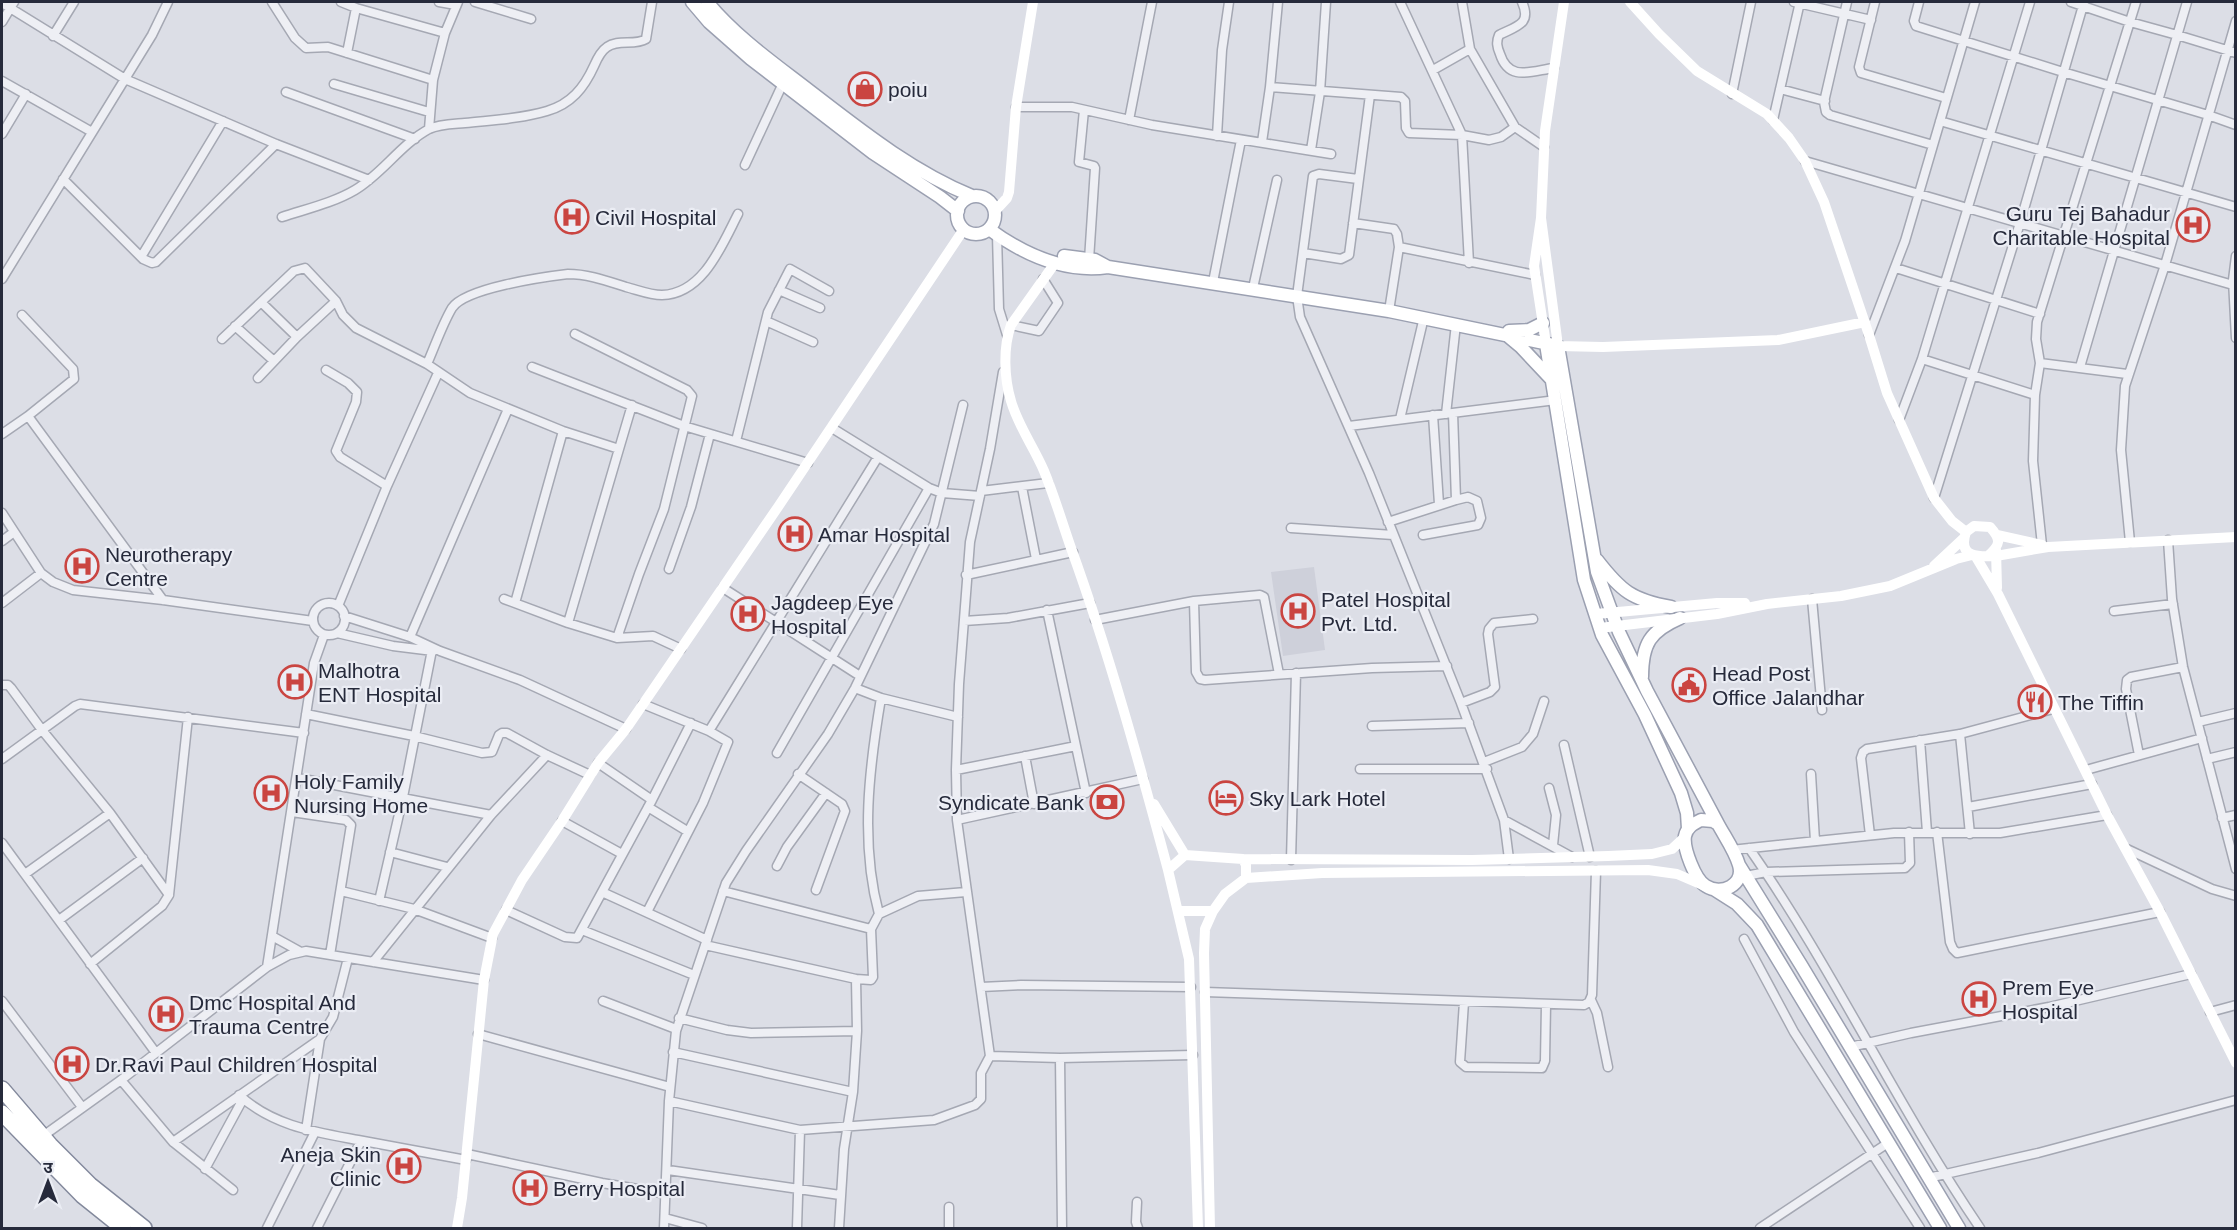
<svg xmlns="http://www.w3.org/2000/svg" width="2237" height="1230" viewBox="0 0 2237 1230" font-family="Helvetica,'Noto Sans Devanagari',sans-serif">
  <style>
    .built { fill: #ced0da }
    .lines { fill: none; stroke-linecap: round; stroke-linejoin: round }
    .street-casing { stroke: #a5a8b3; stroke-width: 11 }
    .primary-casing { stroke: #9ba0b1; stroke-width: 15 }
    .highway-casing { stroke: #83899c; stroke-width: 18 }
    .street { stroke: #eeeff4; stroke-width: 8 }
    .secondary { stroke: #fff; stroke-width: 10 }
    .primary { stroke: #fff; stroke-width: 12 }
    .highway { stroke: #fff; stroke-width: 15 }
    .labels { text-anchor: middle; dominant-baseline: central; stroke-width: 4.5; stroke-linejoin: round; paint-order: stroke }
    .poi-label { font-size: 21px; fill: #262a3b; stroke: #ebedf4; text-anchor: start }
  </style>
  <rect width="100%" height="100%" fill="#dcdee6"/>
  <path class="built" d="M1314 567 1325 650 1283 656 1271 572Z"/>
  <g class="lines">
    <g class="street-casing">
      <path id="street" d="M272 2 295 38 306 48 328 47 433 80
        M341 2 356 8
        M439 2 456 5
        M475 2 531 19
        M1278 2 1270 87 1401 97 1405 101 1406 128 1409 133 1462 135 1489 140 1501 137 1515 127 1544 147
        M1400 2 1462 135 1469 263
        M1462 2 1470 49
        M1522 2C1532 24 1517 26 1499 35 1496 42 1497 47 1500 54 1509 82 1531 71 1554 68
        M1794 2 1871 20
        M1847 2 1824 102 1826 112 1830 115 1933 145
        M1875 2 1859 67 1861 73 1946 98
        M1919 2 1914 21 1916 26 2063 72 2208 115 2236 125
        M2071 2 2130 22 2177 35 2236 53
        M2 3 125 79 276 144 369 180
        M2 22 14 2
        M53 36 74 2
        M347 53 356 8 445 33 458 2
        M1433 70 1470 49 1515 127
        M2 81 92 132
        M334 84 429 112
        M1780 89 1825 101
        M286 92 415 139
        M1732 94 1751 2
        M1016 107H1072L1152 125 1331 154
        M1084 110 1079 162 1094 166 1095 168 1089 260
        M1129 120 1152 2
        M1773 120 1800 2
        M1940 121 2236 207
        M429 129 433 80 445 33
        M2 134 26 94
        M1217 136 1222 50 1229 2
        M1262 142 1270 87
        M1311 150 1320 92 1326 2
        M1805 161 2233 285
        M745 165 784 81
        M63 179 143 259 152 263 156 262 276 144
        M1358 179 1319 174 1313 176 1297 296 1300 317 1369 473 1461 703 1504 820 1509 859
        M282 217C306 209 333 203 355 190 382 174 401 144 429 129 439 124 454 124 465 123 492 120 520 119 547 111 571 104 584 88 594 66 597 59 601 51 607 47 618 39 635 46 646 39L652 2
        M1353 223 1394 229 1397 234 1399 247
        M997 235 999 309 1007 335
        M1303 253 1341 259 1349 255 1370 95
        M2236 256 2233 280 2236 338
        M141 257 223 121
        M1896 268 2040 314
        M2 279 152 35 168 2
        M1213 282 1241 140
        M1253 288 1277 180
        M779 290 820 308
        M262 303 297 337
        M1389 311 1399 247 1535 275
        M766 321 813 342
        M1011 325 1039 331 1058 303 1043 279
        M235 326 274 361
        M575 334 687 390 692 396 664 509 639 574 617 638
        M1869 335 1905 241 1975 2
        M222 339 294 271 305 268 336 301 343 315 356 328 427 364 470 393 563 431 619 449 568 623
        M1922 359 2035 395
        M2040 363 2127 374
        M427 364C435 346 442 325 452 308 465 288 543 277 568 274 588 274 607 281 626 287 638 290 650 295 662 295 703 294 722 245 738 214
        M532 367 684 426 808 463
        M2080 367 2187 2
        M326 370 348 383 357 392 356 402 336 451 340 457 387 486
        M258 378 297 337 336 301
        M1453 413 1456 500
        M1446 414 1456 324
        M1433 415 1439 504
        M28 416 163 600
        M1400 419 1424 317
        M1899 420 1922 359 2030 2
        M1349 426 1556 400
        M832 428 929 488 942 493 980 496
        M2 434 28 416 74 379 73 369 22 315
        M736 441 768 312 790 269 829 291
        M619 449 632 405
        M1022 487 1036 559
        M981 491 1048 483
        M1934 498 2020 223 2084 2
        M2 513 41 573 53 582 73 590 163 600 313 621
        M1388 522 1456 500 1468 497 1477 501 1481 518 1478 525 1423 535
        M1291 528 1393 535
        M2168 540 2172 599 2183 667 2236 869
        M2 541 14 532
        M2130 542 2121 450 2125 386 2165 265 2236 21
        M2042 545 2033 461 2035 395 2040 363 2036 339 2037 322 2136 2
        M669 569 691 507 710 434
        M966 575 1073 552
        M723 588 860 676
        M504 599 568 623 617 638 653 636 681 649
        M1812 599 1822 710
        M1194 601 1196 672 1200 679 1205 680 1372 668 1447 666
        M2 603 41 573
        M515 603 563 431
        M313 619a16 16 0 1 1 32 0a16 16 0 1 1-32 0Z
        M338 606 387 486 438 373
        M1047 610 1086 793
        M2114 611 2173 604
        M344 616 410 637 440 651 520 680 626 729
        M1095 620 1194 601 1260 595 1264 597 1279 674
        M964 621 1008 618 1090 603
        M337 633 393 646 433 651
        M410 637 508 409
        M2 685H8L11 688 42 730 110 813 169 895
        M855 688 881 698 958 717
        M881 698C869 769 860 843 879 914L918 896 966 892
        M1461 703 1490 692 1495 687 1488 634 1489 629 1494 623 1533 619
        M643 704 709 731 728 742 703 803 647 912
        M306 714 414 736 482 753 492 752 499 735 502 733H507L547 755 590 775
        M2198 722 2236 713
        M1372 726 1469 723
        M709 731 878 457
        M1960 734 1970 834
        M1920 740 1927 832
        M1564 745 1590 857
        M777 753 929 488
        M2139 755 2126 689 2127 680 2131 677 2183 667
        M1025 756 1034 804
        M2 759 75 706 80 704 304 733
        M2207 759 2236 752
        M1484 762 1522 747 1533 734 1544 701
        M598 763 652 800
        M1360 769H1487
        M956 770 1076 746
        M2086 770 2202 738
        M798 774 842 804 845 811 816 890
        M1811 774 1815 841
        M298 778 491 815
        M1549 788 1556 815 1553 845
        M648 807 687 831
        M1968 807 2092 784
        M292 812 346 820 351 825 330 955
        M2222 818 2236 815
        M957 820 1143 779
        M1504 820 1572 857
        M562 821 622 854
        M1937 832 1950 942 1953 949 1957 953 2160 912
        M1870 835 1861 758 1863 752 1867 749 1960 734 2053 709
        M2 843 156 1053
        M1749 848C1834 970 1897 1106 1980 1228
        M2127 849 2212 889 2236 896
        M1731 850 1894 833H2000L2107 815
        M390 852 447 867
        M1291 860 1296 673
        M777 866 787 847 826 793
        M25 874 110 813
        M1746 876 1766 872 1905 868 1910 863 1909 832
        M341 891 414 909 492 938
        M723 891 871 929
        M602 892 707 940
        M379 901 403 797 432 650
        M506 910 565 937 577 938 652 800 691 723
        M59 920 143 858
        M582 930 694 975
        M272 936 299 951
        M1744 939 1794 1032 1920 1228
        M705 945 856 979 871 980 873 977 871 929 879 914
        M373 962 491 815 547 755
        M90 964 162 906 169 895 188 717
        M267 967 314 663 324 635
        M981 987 1021 985 1191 987
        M1205 992 1584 1005 1589 1002 1592 995 1596 871
        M1591 1000 1597 1013 1608 1067
        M2 1001 82 1107
        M603 1001 676 1029
        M1464 1002 1460 1062 1466 1067 1542 1068 1545 1061 1546 1005
        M2210 1012 2236 1005
        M679 1018 727 1030 751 1033 857 1031
        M478 1034 670 1087
        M1850 1047 1911 1033 2049 1007 2191 974
        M673 1052 853 1092
        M990 1056 1060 1058 1193 1055
        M1060 1058 1062 1228
        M121 1080 173 1142 233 1190
        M239 1095C273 1126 315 1132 358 1140 394 1147 430 1153 466 1160
        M669 1101 800 1130 934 1120 975 1105 981 1099V1073L990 1056 957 820 956 770 959 684 970 542 990 449 1003 372
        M306 1130 320 1039
        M43 1136 121 1080 267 967 289 955 306 951 484 980
        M173 1142 320 1039 333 1017 348 958
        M467 1154 602 1183 667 1194
        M205 1169 243 1099
        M668 1170 840 1195
        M1928 1178 2038 1153 2236 1100
        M1137 1202 1136 1222 1138 1228
        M949 1207V1228
        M665 1218 702 1228
        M267 1228 315 1132
        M317 1228 361 1141
        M664 1228 669 1101 676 1031 726 883 746 851 828 734 855 688 934 524 963 405
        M797 1228 800 1130
        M839 1228 844 1149 853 1092 857 1031 856 979
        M1760 1228 1888 1143"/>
    </g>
    <g class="primary-casing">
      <path id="primary" d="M692 2 709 22 751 59 873 153 940 197 958 211
        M707 2C735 36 772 62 807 89 859 129 911 171 972 196
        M957 215a19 19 0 1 1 38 0a19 19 0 1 1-38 0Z
        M989 229C1023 254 1065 273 1108 267L1389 311 1558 346 1597 572 1619 632 1647 691 1718 824
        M1064 256 1095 260 1108 267
        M1509 331 1529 330 1543 323
        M1509 337 1521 347 1552 380
        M1546 344 1584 580 1602 635 1645 715 1681 793 1687 813 1688 829
        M1597 560C1621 591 1632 600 1671 607
        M1642 677C1642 644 1650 631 1680 618
        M1701 820 1713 821 1718 824C1725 837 1735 851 1739 865 1745 885 1721 896 1706 886 1695 880 1683 848 1685 836 1687 827 1693 824 1701 820Z
        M1739 865 1801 965 1959 1228
        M1715 890 1737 904 1757 925 1940 1228"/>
    </g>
    <g class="highway-casing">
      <path id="highway" d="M2 1089 50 1145 90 1185 144 1228
        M2 1113 83 1196 123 1228"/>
    </g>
    <use href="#street" class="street"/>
    <path class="secondary" d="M1630 2 1659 34 1697 71 1767 114 1789 138 1805 161 1824 202 1869 335 1887 393 1934 498 1952 521 1966 532
      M995 211 1007 198 1009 192 1016 107 1033 2
      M1541 218 1558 346 1603 347 1778 340 1865 322
      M1055 263 1011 325C1003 347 1004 378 1011 401 1018 426 1034 447 1044 471 1054 495 1062 522 1071 548 1109 653 1139 762 1168 870
      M1546 344 1534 266 1541 218 1545 131 1564 2
      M1997 535 2042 545
      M1996 550 1997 588
      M1988 556C2000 545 2002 540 1990 527L1974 526 1966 532C1957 558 1979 557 1996 556L2048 547 2236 537
      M1976 557 1998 594 2107 815 2160 912 2236 1063
      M1934 566 1964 538
      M1596 614 1717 603H1745
      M1600 628 1717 614 1767 604 1841 596 1890 586 1956 559 1972 555
      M1154 804 1185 855
      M1243 859 1472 860 1608 856 1652 854 1672 849 1685 837
      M1246 878 1322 873 1648 870 1677 874 1705 886
      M1179 911H1213L1225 894 1246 878V865L1243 859 1185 855 1168 870 1189 959 1198 1228
      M457 1228 462 1198 484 980 493 934 522 880 562 821 598 763 626 729 778 507 964 229
      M1210 1228 1204 953 1205 929 1213 911"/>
    <use href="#primary" class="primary"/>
    <use href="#highway" class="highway"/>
  </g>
  <defs>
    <g id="shop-ring" transform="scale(1.725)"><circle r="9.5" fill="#ebedf4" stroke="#ca4541" stroke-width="1.5"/><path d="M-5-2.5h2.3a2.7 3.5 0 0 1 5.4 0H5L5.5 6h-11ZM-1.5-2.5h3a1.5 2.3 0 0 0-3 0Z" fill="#ca4541"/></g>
    <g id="hospital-ring" transform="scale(1.725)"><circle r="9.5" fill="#ebedf4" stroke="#ca4541" stroke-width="1.5"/><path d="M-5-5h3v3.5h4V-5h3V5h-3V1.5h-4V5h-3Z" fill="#ca4541"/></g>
    <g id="civic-ring" transform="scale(1.725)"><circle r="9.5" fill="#ebedf4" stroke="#ca4541" stroke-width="1.5"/><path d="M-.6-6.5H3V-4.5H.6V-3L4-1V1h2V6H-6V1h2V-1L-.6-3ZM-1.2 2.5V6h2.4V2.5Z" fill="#ca4541"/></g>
    <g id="restaurant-ring" transform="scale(1.725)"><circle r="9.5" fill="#ebedf4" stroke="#ca4541" stroke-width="1.5"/><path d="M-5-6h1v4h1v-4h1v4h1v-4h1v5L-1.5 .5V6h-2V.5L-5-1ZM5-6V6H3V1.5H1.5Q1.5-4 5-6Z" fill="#ca4541"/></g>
    <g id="hotel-ring" transform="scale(1.725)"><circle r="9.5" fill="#ebedf4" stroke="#ca4541" stroke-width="1.5"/><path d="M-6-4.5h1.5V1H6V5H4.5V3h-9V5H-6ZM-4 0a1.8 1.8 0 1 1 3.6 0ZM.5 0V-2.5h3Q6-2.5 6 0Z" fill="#ca4541"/></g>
    <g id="bank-ring" transform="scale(1.725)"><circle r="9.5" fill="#ebedf4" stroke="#ca4541" stroke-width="1.5"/><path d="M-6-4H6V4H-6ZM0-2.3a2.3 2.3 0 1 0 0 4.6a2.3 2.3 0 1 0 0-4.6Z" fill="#ca4541"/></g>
  </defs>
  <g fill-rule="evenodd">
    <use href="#shop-ring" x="865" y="89"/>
    <use href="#hospital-ring" x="572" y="217"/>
    <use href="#hospital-ring" x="2193" y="225"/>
    <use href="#hospital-ring" x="795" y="534"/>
    <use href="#hospital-ring" x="82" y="566"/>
    <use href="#hospital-ring" x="1298" y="611"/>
    <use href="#hospital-ring" x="748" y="614"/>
    <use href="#hospital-ring" x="295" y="682"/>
    <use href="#civic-ring" x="1689" y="685"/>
    <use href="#restaurant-ring" x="2035" y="702"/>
    <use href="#hospital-ring" x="271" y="793"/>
    <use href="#hotel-ring" x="1226" y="798"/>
    <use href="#bank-ring" x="1107" y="802"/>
    <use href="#hospital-ring" x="1979" y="999"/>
    <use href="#hospital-ring" x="166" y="1014"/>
    <use href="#hospital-ring" x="72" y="1064"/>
    <use href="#hospital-ring" x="404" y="1166"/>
    <use href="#hospital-ring" x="530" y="1188"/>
  </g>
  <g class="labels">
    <g class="poi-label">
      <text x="888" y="89">poiu</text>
      <text x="2170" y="213" text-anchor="end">Guru Tej Bahadur<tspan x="2170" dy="24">Charitable Hospital</tspan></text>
      <text x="595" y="217">Civil Hospital</text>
      <text x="818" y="534">Amar Hospital</text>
      <text x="105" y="554">Neurotherapy<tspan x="105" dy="24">Centre</tspan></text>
      <text x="1321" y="599">Patel Hospital<tspan x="1321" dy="24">Pvt. Ltd.</tspan></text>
      <text x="771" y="602">Jagdeep Eye<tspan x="771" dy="24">Hospital</tspan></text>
      <text x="318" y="670">Malhotra<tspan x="318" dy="24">ENT Hospital</tspan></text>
      <text x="1712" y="673">Head Post<tspan x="1712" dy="24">Office Jalandhar</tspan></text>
      <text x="2058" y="702">The Tiffin</text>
      <text x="294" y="781">Holy Family<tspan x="294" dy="24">Nursing Home</tspan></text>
      <text x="1249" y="798">Sky Lark Hotel</text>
      <text x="1084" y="802" text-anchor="end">Syndicate Bank</text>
      <text x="2002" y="987">Prem Eye<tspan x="2002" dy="24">Hospital</tspan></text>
      <text x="189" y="1002">Dmc Hospital And<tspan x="189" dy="24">Trauma Centre</tspan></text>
      <text x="95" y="1064">Dr.Ravi Paul Children Hospital</text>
      <text x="381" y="1154" text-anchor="end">Aneja Skin<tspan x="381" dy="24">Clinic</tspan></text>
      <text x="553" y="1188">Berry Hospital</text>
    </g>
  </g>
  <rect width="2237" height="1230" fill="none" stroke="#262a3b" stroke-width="6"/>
  <g transform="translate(48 1182)" stroke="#ebedf4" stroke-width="4.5" paint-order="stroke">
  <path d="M0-4.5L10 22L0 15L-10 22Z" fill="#262a3b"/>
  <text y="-9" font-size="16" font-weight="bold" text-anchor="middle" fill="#262a3b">उ</text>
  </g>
</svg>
